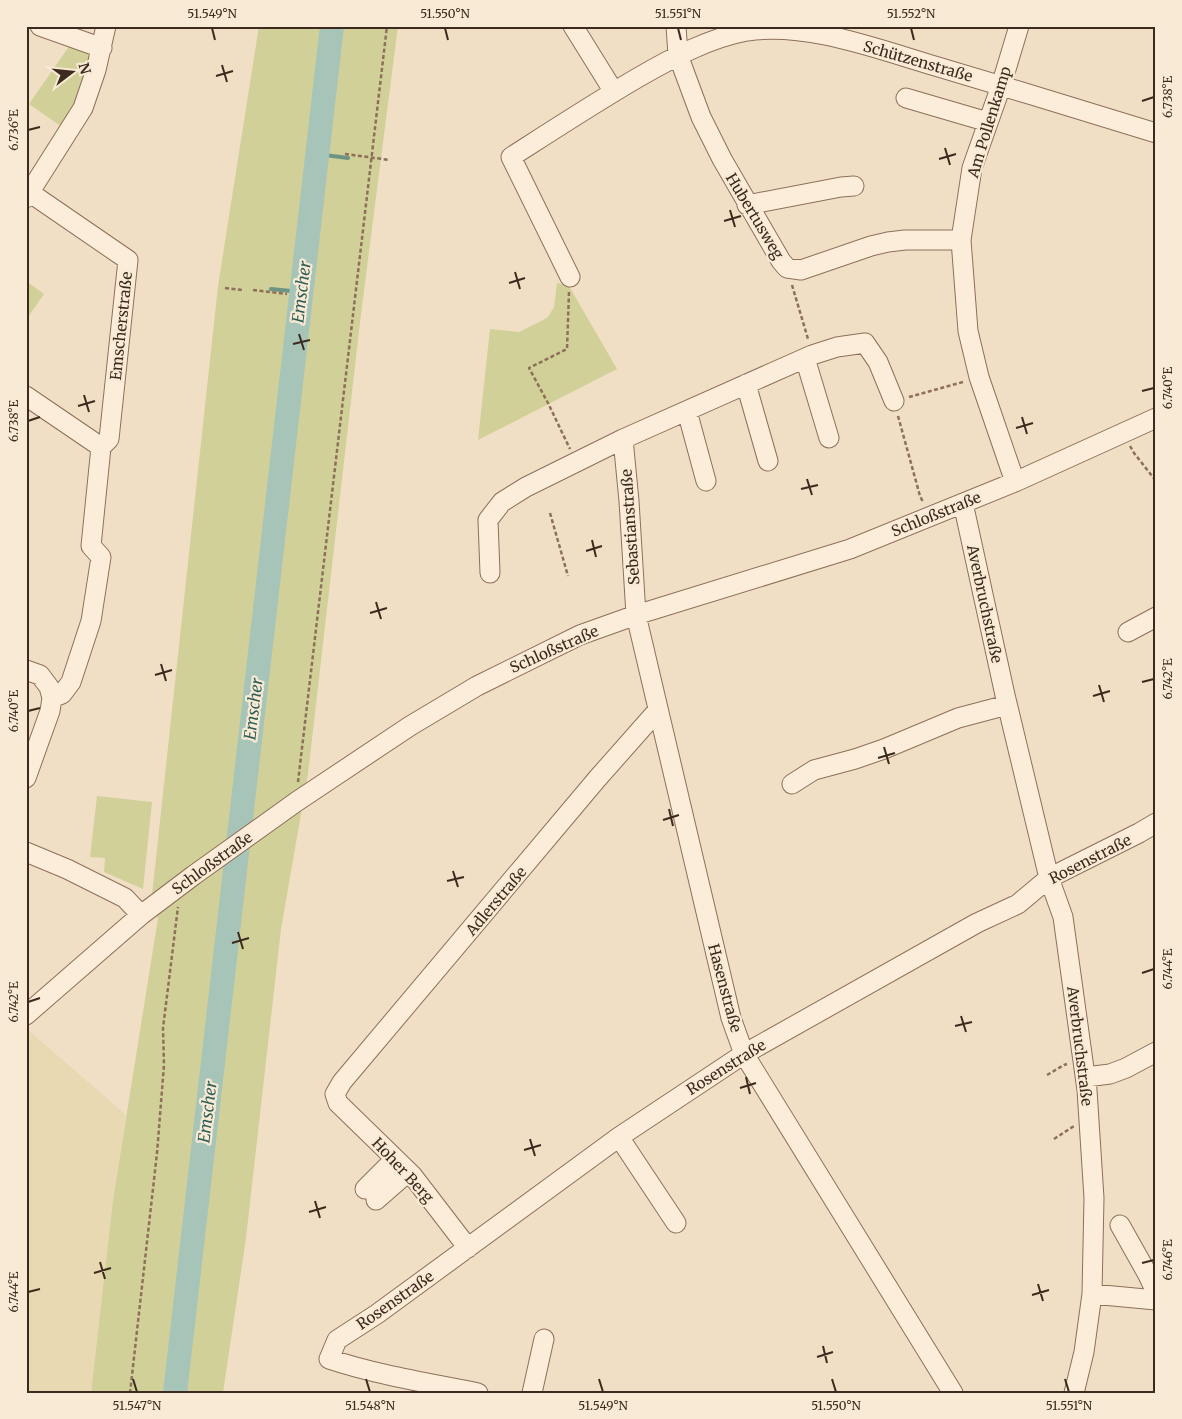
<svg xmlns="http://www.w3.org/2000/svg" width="1182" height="1419" viewBox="0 0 1182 1419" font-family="Merriweather,serif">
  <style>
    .farmland { fill: #e8d9b2 }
    .green { fill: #d1d098 }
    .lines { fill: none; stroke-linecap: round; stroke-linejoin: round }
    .stream { stroke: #6d9485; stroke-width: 4 }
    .river { stroke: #a7c4b8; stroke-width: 24 }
    .minor-casing { stroke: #8e6f5a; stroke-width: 21 }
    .path { stroke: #8e6f5a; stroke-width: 2.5; stroke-dasharray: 4 2.5; stroke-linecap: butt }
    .minor { stroke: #fbedd9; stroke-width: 19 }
    .ticks { fill: none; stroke: #3d2a1e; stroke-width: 2 }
    .labels { text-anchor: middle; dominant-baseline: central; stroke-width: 4.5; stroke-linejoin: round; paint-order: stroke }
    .street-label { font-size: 15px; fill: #3d2a1e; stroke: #f8ead5 }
    .water-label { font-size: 16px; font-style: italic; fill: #2d5e55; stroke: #f8ead5 }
    .neatline { fill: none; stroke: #3d2a1e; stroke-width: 2 }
    .ticks-label { font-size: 12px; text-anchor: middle; fill: #3d2a1e }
  </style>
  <rect width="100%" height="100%" fill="#f1dfc5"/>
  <path class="farmland" d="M27 1029 126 1115 113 1200 91 1393H26V1030Z"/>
  <path class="green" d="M259 26H398L361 314 308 774 281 929 246 1238 223 1393H91L113 1200 158 918 151 904 218 286Z
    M70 45C84 50 89 49 91 65L65 129 29 104Z
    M26 281 44 294 26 320Z
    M566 281 617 369 478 440 490 329 519 332 543 320 548 317 554 307 557 283 561 284Z
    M97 796 152 802 143 889 104 872 105 858 90 857Z"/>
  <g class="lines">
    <path class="stream" d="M317 154 348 158
      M271 289 301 292"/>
    <path class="river" d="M175 1393 332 26"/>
    <g class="minor-casing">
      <path id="minor" d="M40 26 102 48
        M573 26 614 92
        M676 26 678 55 701 117 722 159 781 261 787 268 801 270 871 246 888 242 905 240H961
        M906 98 988 122
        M26 190 128 260 109 439 101 447 91 546 101 557 91 621 71 682 62 694 52 698
        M26 198 83 108 96 70 106 26
        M747 205 841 187 854 186
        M570 277 511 157C553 130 596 102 639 77 672 58 709 38 747 31 807 22 877 49 935 66 1009 88 1082 110 1156 133
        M805 358 829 438
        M746 384 768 461
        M26 396 101 447
        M687 411 706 481
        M623 439 629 501 636 615 731 1018 744 1054 953 1393
        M1015 482 979 377 968 331 961 240 972 168 1001 86 1019 26
        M963 503 1005 695 1049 878 1063 917 1087 1090 1094 1198 1092 1294 1084 1352 1074 1393
        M490 573 488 520 502 502 526 487 623 439 812 355 837 347 865 343 878 362 894 401
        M1128 632 1156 617
        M26 670 40 675 49 687 52 698 50 711 26 778
        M792 784 814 770 855 759 884 749 958 718 1007 705
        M26 852 67 869 125 898 141 915
        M26 1015 141 915 194 875 296 802 410 726 477 686 580 635 636 615 850 549 1015 482 1156 418
        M1086 1077 1110 1074 1126 1068 1156 1052
        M619 1137 676 1223
        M365 1189 395 1159
        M376 1200 408 1172
        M1120 1225 1148 1275 1154 1288V1299
        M468 1248 412 1175 338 1103 335 1094 342 1082 597 779 658 710
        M1092 1294 1156 1300
        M478 1393C429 1383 377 1375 329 1359L337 1340 377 1314 619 1137 744 1054 977 923 1018 904 1049 878 1139 833 1156 823
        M532 1393 544 1339"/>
    </g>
    <path class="path" d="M345 154 390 160
      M792 285 808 339
      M225 288 243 290
      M253 290 287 294
      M569 292 567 349 529 368 548 403 570 449
      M909 397 963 382
      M898 416 920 496 923 502
      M1130 446 1134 453 1156 481
      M550 513 568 576
      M298 782 387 26
      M1047 1075 1064 1065 1067 1064
      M1054 1139 1074 1126
      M130 1393 157 1153 164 1065 163 1028 178 907"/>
    <use href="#minor" class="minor"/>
  </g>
  <path class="ticks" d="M212 28 215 40M445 28 448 40M678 28 681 40M911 28 914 40M222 65 227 82M216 76 233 71M1142 101 1154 97M28 130 40 127M945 148 950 165M939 159 956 154M730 210 735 227M724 221 741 216M515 272 520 289M509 283 525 278M299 334 304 350M293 344 310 340M1142 391 1154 388M84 395 89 412M78 406 95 401M1022 417 1027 434M28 421 40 417M1016 428 1033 423M807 479 812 495M801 489 818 485M592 540 596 557M586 551 602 546M376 602 381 619M370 613 387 608M161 664 166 681M155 675 172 670M1142 682 1154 679M1099 685 1104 702M1093 696 1110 691M28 711 40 708M884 747 889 764M878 758 895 753M669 809 673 826M663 820 679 815M453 871 458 887M447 881 464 877M238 932 243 949M232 943 249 938M1142 973 1154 969M28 1002 40 998M961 1016 966 1032M955 1026 972 1022M746 1077 750 1094M740 1088 756 1083M530 1139 535 1156M524 1150 541 1145M315 1201 320 1218M309 1212 326 1207M100 1262 105 1279M1142 1263 1154 1260M94 1273 111 1268M1038 1284 1043 1301M28 1292 40 1289M1032 1295 1049 1290M823 1346 827 1363M817 1357 833 1352M133 1379 137 1392M366 1379 370 1392M599 1379 603 1392M832 1379 836 1392M1065 1379 1069 1392"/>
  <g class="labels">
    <g class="street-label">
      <text transform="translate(918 61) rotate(16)">Schützenstraße</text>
      <text transform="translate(989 122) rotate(-73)">Am Pollenkamp</text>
      <text transform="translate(755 216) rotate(59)">Hubertusweg</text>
      <text transform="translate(121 326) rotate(-84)">Emscherstraße</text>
      <text transform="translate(936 514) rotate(-22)">Schloßstraße</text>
      <text transform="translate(630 527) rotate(-94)">Sebastianstraße</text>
      <text transform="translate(985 604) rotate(78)">Averbruchstraße</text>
      <text transform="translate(554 649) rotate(-24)">Schloßstraße</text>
      <text transform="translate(1090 859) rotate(-27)">Rosenstraße</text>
      <text transform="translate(212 863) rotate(-36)">Schloßstraße</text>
      <text transform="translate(496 901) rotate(-50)">Adlerstraße</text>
      <text transform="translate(725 988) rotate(75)">Hasenstraße</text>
      <text transform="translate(1080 1046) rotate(83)">Averbruchstraße</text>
      <text transform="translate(726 1067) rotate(-32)">Rosenstraße</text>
      <text transform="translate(403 1170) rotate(47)">Hoher Berg</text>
      <text transform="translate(395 1300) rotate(-35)">Rosenstraße</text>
    </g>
    <g class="water-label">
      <text transform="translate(301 292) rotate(-83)">Emscher</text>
      <text transform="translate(253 709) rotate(-83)">Emscher</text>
      <text transform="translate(207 1112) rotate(-83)">Emscher</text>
    </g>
  </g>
  <rect width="1182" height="1419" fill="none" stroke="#f8ead5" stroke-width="55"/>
  <g transform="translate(72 72) rotate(74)" stroke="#f8ead5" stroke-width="4" paint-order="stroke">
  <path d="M0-4L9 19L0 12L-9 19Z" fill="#3d2a1e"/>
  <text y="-8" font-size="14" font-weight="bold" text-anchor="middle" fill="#3d2a1e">N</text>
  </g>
  <rect x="28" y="28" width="1126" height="1364" class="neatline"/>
  <g class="ticks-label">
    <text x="212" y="18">51.549°N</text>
    <text x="445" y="18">51.550°N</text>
    <text x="678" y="18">51.551°N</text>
    <text x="911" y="18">51.552°N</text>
    <text transform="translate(1168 97) rotate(-90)" y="4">6.738°E</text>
    <text transform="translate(14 130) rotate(-90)" y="4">6.736°E</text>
    <text transform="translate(1168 388) rotate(-90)" y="4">6.740°E</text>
    <text transform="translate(14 421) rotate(-90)" y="4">6.738°E</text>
    <text transform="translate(1168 679) rotate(-90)" y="4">6.742°E</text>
    <text transform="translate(14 711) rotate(-90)" y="4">6.740°E</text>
    <text transform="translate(1168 969) rotate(-90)" y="4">6.744°E</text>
    <text transform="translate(14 1002) rotate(-90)" y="4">6.742°E</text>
    <text transform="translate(1168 1260) rotate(-90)" y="4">6.746°E</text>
    <text transform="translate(14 1292) rotate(-90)" y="4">6.744°E</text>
    <text x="137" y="1410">51.547°N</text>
    <text x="370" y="1410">51.548°N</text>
    <text x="603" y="1410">51.549°N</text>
    <text x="836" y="1410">51.550°N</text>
    <text x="1069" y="1410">51.551°N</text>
  </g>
</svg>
